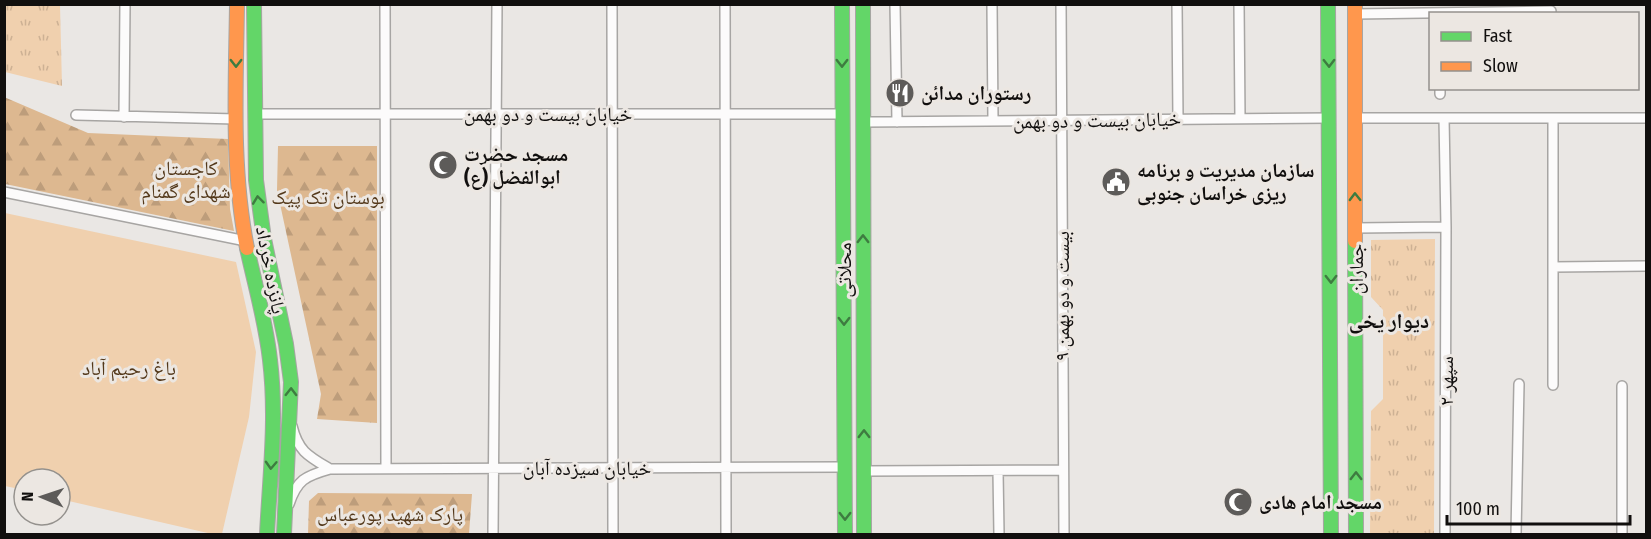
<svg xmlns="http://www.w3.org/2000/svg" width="1651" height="539" viewBox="0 0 1651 539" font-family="'Fira Sans Condensed','Noto Naskh Arabic',sans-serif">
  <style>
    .grass { fill: url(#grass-tufts) }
    .forest { fill: url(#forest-firs) }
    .garden { fill: #f0d0ae }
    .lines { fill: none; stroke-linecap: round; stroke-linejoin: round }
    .street-casing { stroke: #a7a5a3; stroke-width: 12 }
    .fast-casing { stroke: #a7a5a3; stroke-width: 16 }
    .slow-casing { stroke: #a7a5a3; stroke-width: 16 }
    .street { stroke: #fcfbfb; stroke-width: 9 }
    .fast { stroke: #63d668; stroke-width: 14 }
    .slow { stroke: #ff974d; stroke-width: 14 }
    .oneway { stroke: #3e7c40 }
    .labels { text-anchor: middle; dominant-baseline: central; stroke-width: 6; stroke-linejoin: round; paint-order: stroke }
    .poi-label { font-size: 20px; font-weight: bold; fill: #110f0e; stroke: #ece7e2; text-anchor: start }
    .street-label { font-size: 20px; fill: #110f0e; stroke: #ece7e2 }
    .park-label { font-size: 20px; fill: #53381a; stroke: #ece7e2 }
    .neighbourhood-label { font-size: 21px; font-weight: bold; fill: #110f0e; stroke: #ece7e2 }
  </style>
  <defs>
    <pattern id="grass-tufts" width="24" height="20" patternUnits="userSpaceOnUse" patternTransform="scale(1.5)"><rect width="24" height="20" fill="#f0d0ae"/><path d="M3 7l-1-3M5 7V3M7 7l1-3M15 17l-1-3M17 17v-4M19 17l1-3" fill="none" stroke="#cdb194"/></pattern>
    <pattern id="forest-firs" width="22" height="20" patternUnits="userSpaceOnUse" patternTransform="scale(1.5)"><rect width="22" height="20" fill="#ddb890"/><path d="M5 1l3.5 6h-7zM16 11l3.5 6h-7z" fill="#bd9d7b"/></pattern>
  </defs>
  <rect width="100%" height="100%" fill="#eae7e4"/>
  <path class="grass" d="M5 4 60 5 62 86 5 72Z
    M1435 239 1434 534H1370L1371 411 1383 399V310L1371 297V240Z"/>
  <path class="forest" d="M4 97 88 133 228 139 230 209 234 231 5 184Z
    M278 146H377V423L317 419 321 394 277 190Z
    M318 493 472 494 469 534H308L309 501Z"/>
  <path class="garden" d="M5 213 236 262 256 352 249 417 222 534H212L60 499V479H24V490L5 486Z"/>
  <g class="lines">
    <g class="street-casing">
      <path id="street" d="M385 4 386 469
        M612 4 613 534
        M725 4 726 534
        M895 4 897 122
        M992 4 993 121
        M1061 4 1064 534
        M1177 4 1178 120
        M1239 4 1240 119
        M1355 14 1551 11
        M1440 88V94
        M254 114H842
        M76 115 236 119
        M124 117 125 4
        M1354 118H1646
        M1444 118 1446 227 1445 534
        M863 122 1330 118
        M4 192 246 241
        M1356 228 1446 227
        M1553 267 1646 266
        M1553 385V118
        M292 426C298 451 308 456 330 469
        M864 471 1063 470
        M998 471 999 534
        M289 504C297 480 305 476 330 469L845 467
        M493 534 497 4
        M1516 534 1519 384
        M1622 534V386"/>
    </g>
    <g class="fast-casing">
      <path id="fast" d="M254 4 256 180 264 239 286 344 291 382 284 534
        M842 4 845 534
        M863 4 864 534
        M1328 4 1331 534
        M1355 241 1356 534
        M247 248C255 285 266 322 270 360 277 418 270 476 267 534"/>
    </g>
    <g class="slow-casing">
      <path id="slow" d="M237 4C236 85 231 168 247 248
        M1355 4V241"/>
    </g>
    <use href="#street" class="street"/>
    <use href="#fast" class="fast"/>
    <use href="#slow" class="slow"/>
  </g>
  <defs><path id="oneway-chevron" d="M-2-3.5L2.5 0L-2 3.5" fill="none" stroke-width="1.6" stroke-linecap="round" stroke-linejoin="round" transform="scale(1.5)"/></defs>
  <g class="oneway">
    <use href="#oneway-chevron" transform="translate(236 63) rotate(90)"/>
    <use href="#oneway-chevron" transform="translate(842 63) rotate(90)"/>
    <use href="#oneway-chevron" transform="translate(1329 63) rotate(89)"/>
    <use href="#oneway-chevron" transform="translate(1355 197) rotate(-91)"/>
    <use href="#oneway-chevron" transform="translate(258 200) rotate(-97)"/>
    <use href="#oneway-chevron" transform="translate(863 239) rotate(-90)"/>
    <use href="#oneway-chevron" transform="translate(1331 279) rotate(90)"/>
    <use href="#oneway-chevron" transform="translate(844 321) rotate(90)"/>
    <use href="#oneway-chevron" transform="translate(291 392) rotate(-89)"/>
    <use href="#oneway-chevron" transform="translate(864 434) rotate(-90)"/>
    <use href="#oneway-chevron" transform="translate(271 465) rotate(93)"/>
    <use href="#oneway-chevron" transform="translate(1356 476) rotate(-90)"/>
    <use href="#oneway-chevron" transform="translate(845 516) rotate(90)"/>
  </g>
  <defs>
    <g id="restaurant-disc" transform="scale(1.5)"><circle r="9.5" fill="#5d5b59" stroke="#ece7e2"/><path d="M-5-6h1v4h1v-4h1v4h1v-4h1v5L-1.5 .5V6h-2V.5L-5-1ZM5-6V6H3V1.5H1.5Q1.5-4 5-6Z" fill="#fff"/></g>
    <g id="mosque-disc" transform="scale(1.5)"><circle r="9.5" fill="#5d5b59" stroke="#ece7e2"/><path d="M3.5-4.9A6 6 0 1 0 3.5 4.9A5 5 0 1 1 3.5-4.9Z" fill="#fff"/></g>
    <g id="civic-disc" transform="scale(1.5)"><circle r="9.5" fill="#5d5b59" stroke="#ece7e2"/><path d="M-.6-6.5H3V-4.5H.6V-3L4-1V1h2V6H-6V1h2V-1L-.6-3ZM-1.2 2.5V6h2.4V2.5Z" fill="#fff"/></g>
  </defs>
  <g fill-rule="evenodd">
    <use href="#restaurant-disc" x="900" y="93"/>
    <use href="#mosque-disc" x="443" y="165"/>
    <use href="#civic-disc" x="1116" y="182"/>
    <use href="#mosque-disc" x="1238" y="502"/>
  </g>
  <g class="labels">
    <g class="poi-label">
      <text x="921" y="93">رستوران مدائن</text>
      <text x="464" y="154">مسجد حضرت<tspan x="464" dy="23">ابوالفضل (ع)</tspan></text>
      <text x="1137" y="170">سازمان مدیریت و برنامه<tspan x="1137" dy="23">ریزی خراسان جنوبی</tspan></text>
      <text x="1259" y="502">مسجد امام هادی</text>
    </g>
    <g class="street-label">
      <text x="548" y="114">خیابان بیست و دو بهمن</text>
      <text transform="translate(1097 120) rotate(-1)">خیابان بیست و دو بهمن</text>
      <text transform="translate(1356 269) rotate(-90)">جماران</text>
      <text transform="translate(271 270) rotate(79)">پانزده خرداد</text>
      <text transform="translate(844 270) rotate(-90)">محلاتی</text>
      <text transform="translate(1062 296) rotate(-90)">بیست و دو بهمن ۹</text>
      <text transform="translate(1446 381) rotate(-90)">سپهر ۲</text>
      <text x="587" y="468">خیابان سیزده آبان</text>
    </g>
    <g class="park-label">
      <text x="186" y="168">کاجستان<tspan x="186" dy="23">شهدای گمنام</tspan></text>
      <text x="328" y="197">بوستان تک پیک</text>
      <text x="129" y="368">باغ رحیم آباد</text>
      <text x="390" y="514">پارک شهید پورعباس</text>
    </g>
    <g class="neighbourhood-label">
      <text x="1389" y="321">دیوار یخی</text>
    </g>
  </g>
  <rect width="1651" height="539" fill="none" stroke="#110f0e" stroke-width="12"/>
  <rect x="1429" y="12" width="210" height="78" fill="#ece7e2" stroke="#94918d" stroke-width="1.5"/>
  <rect x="1441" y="32" width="30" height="9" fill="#63d668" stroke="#94918d" stroke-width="1.5"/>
  <text x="1483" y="42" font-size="18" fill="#110f0e">Fast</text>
  <rect x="1441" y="62" width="30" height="9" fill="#ff974d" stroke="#94918d" stroke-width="1.5"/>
  <text x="1483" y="72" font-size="18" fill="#110f0e">Slow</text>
  <g transform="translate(42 497) rotate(272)"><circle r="28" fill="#ece7e2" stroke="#94918d" stroke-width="1.5"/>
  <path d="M0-4.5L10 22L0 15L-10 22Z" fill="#5d5b59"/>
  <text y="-9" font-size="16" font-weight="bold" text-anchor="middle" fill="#110f0e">N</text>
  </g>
  <path d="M1447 515v9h183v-9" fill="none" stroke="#110f0e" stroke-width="3"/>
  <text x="1456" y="515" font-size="18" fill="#110f0e" stroke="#ece7e2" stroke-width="4.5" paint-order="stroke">100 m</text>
</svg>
